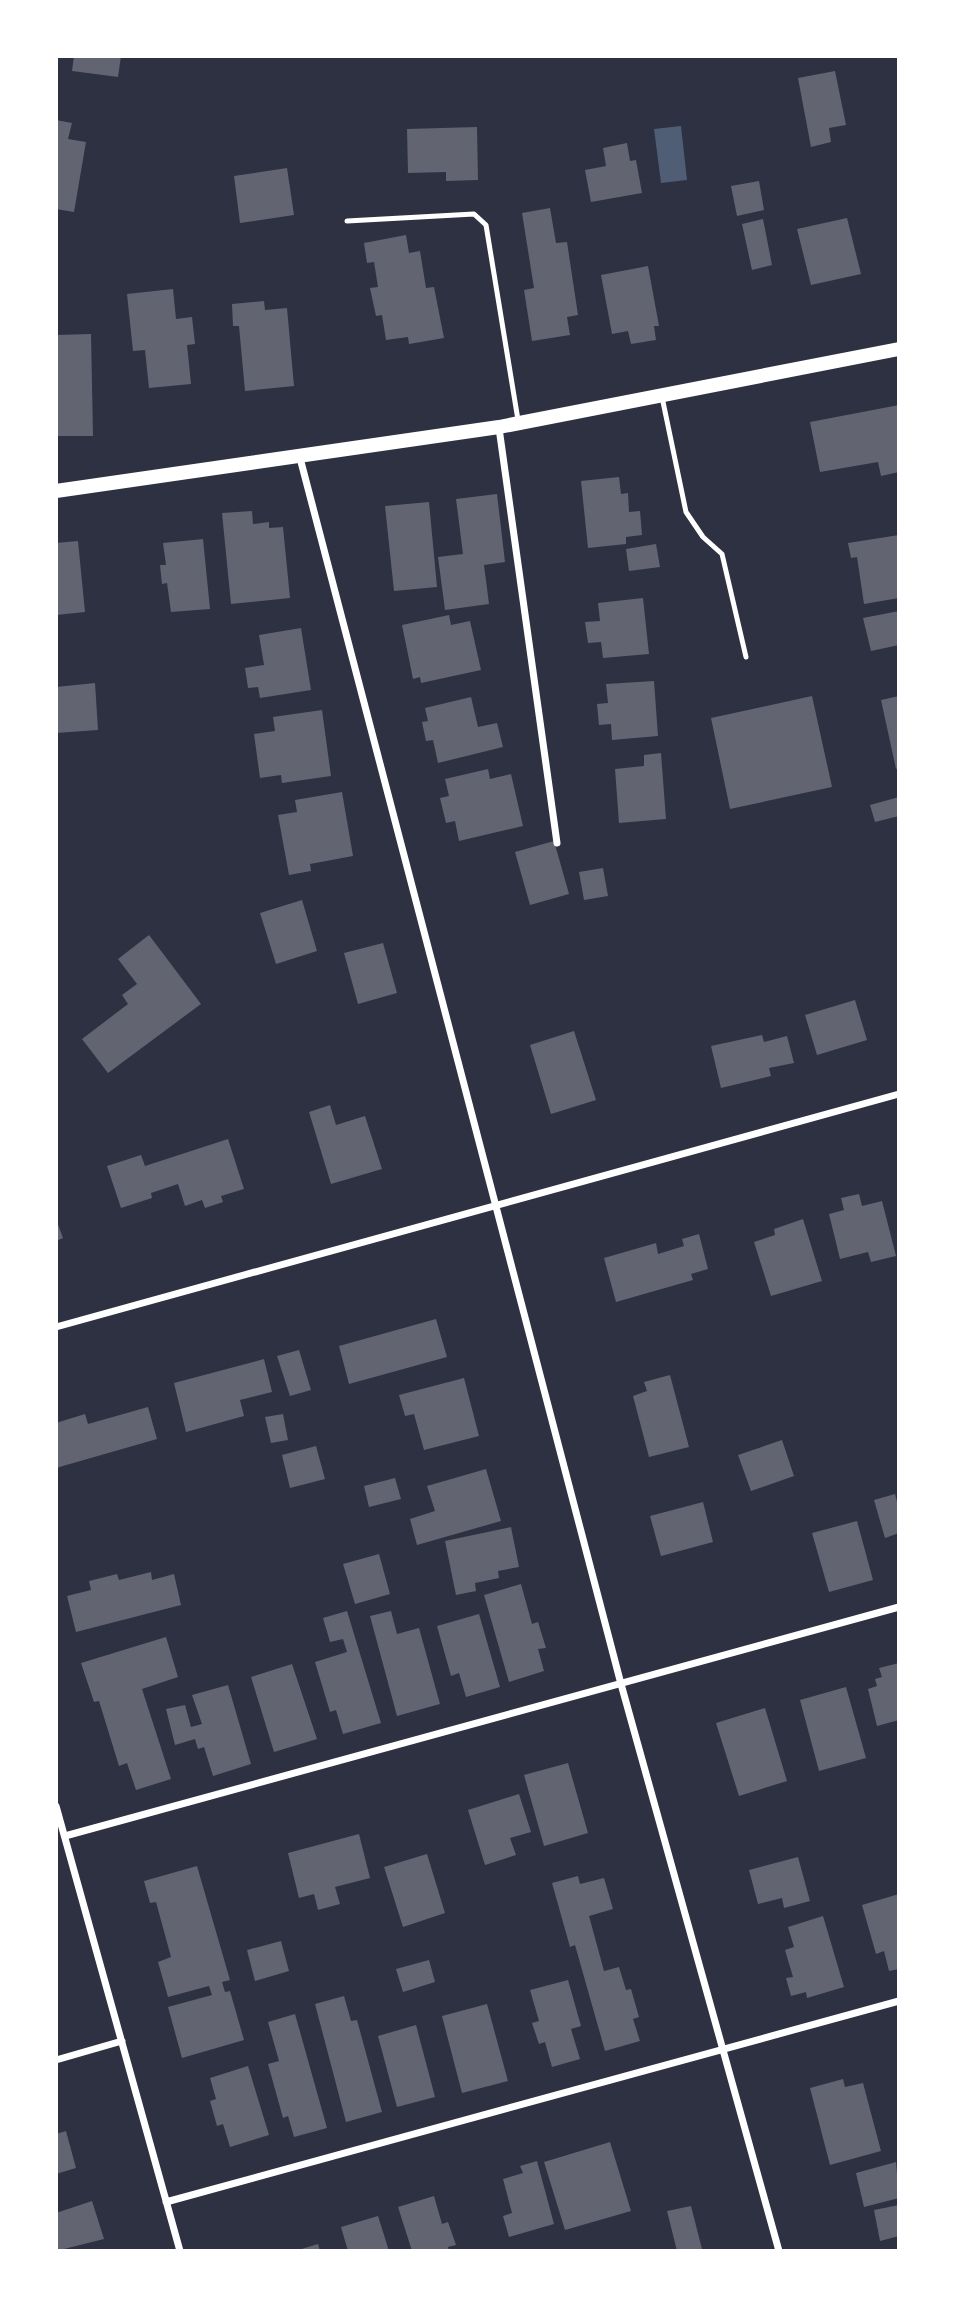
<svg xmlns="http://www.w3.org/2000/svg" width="955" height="2307" viewBox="0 0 955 2307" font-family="'PT Sans',sans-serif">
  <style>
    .water { fill: #4f5d75 }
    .building { fill: #626471 }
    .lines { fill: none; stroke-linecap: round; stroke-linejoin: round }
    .service { stroke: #fff; stroke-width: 5 }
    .minor { stroke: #fff; stroke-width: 7 }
    .secondary { stroke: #fff; stroke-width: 14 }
  </style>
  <rect width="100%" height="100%" fill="#2d3142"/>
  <path class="water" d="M681 126 687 180 661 183 654 129Z"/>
  <path class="building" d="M74 56H121L118 77 72 71Z
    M835 71 846 125 829 128 831 142 811 147 798 78Z
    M56 120 72 123 68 139 86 142 74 212 56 209Z
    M477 127 478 180 446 181V172L408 173 407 129Z
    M627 143 630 161 636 160 642 193 591 202 585 170 606 166 603 148Z
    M287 168 294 215 240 223 234 176Z
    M759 181 764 210 737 216 731 186Z
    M550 208 556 243 567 242 578 315 567 317 570 335 532 341 524 290 534 288 522 213Z
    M847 218 861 274 811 285 797 229Z
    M763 219 772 265 752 270 742 224Z
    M406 235 409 253 420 251 426 288 434 287 444 338 409 344 408 337 386 340 382 315 376 316 370 288 378 287 374 262 367 263 364 243Z
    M648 266 659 326H654L656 340 631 344 628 331 612 334 601 275Z
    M173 289 176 319 192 317 195 344 187 345 191 384 149 388 145 350 133 351 127 294Z
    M264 301 265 310 287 308 294 386 245 391 239 326H233L232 304Z
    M91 334 93 436H56V335Z
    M899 405V472L881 476 878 462 820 472 810 422Z
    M619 477 621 494 628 493 629 512 640 511 642 535 626 537V544L588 548 581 481Z
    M497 494 505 562 484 565 489 604 445 610 438 557 463 554 456 499Z
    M429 502 437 587 394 591 385 506Z
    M252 511 253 524 269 522V528L283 527 290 598 231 604 222 513Z
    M899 535V598L864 604 857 557 851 558 848 543Z
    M203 539 210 609 171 612 167 583 162 584 160 565H166L163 543Z
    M78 541 85 612 56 615V543Z
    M656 544 660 567 629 571 626 549Z
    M643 598 649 654 603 658 601 642 588 643 585 622 600 621 598 603Z
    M899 611V645L871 651 863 618Z
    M449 615 451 625 470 621 481 670 421 683 420 677 413 679 402 625Z
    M301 628 311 690 260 698 258 687 248 688 245 668 264 665 259 635Z
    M654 681 658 736 612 740 611 724 599 725 597 704 608 703 606 684Z
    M95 683 98 730 56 733V687Z
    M812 696 832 787 730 809 711 718Z
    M899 696V768L896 769 881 700Z
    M471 697 478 727 497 723 503 747 438 763 433 740 426 741 422 722 428 721 425 708Z
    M322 710 331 776 282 783 281 775 260 778 254 734 275 731 273 717Z
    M661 753 666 819 619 823 615 769 644 766V755Z
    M488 769 490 779 511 774 523 826 459 841 455 821 446 823 440 798 449 796 445 779Z
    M342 792 353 856 310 864 311 871 289 875 278 815 297 812 295 800Z
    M899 797V816L875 822 870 805Z
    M554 841 569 894 530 905 515 852Z
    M603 868 608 896 584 900 579 872Z
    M302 900 317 951 276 964 260 913Z
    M149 935 201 1004 108 1073 82 1039 128 1004 122 995 137 984 118 959Z
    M383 943 397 993 358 1004 344 953Z
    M855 1000 867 1040 817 1055 805 1015Z
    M574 1031 596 1100 551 1114 530 1045Z
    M762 1035 764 1042 787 1036 794 1063 769 1068 771 1076 721 1088 711 1046Z
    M330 1105 336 1125 365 1116 382 1169 331 1184 309 1112Z
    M228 1139 244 1189 221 1196 223 1202 205 1208 202 1200 185 1206 178 1184 151 1193 152 1198 121 1208 107 1166 141 1155 145 1166Z
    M859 1194 862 1206 882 1201 896 1256 871 1262 868 1252 840 1259 829 1214 844 1210 841 1198Z
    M56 1219 63 1238 56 1241Z
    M803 1219 822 1281 771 1296 754 1242 775 1235 774 1229Z
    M699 1234 708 1269 691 1274 693 1280 616 1302 604 1258 656 1243 658 1254 684 1246 682 1239Z
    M436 1319 447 1357 349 1384 339 1346Z
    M299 1350 311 1390 290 1396 277 1356Z
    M264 1359 272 1392 240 1400 244 1416 186 1432 174 1383Z
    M670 1375 689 1447 649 1457 633 1396 647 1391 644 1382Z
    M464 1378 479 1436 424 1450 414 1414 405 1416 399 1395Z
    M148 1407 157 1439 56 1468V1423L85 1414 88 1424Z
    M283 1414 288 1440 271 1443 265 1417Z
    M782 1440 794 1476 751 1491 738 1455Z
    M316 1446 325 1479 290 1488 282 1455Z
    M486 1469 501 1521 417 1545 410 1519 435 1511 427 1486Z
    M395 1478 401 1499 369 1507 364 1486Z
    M895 1494 899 1509V1533L885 1538 874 1500Z
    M703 1502 713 1542 661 1556 650 1516Z
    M857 1521 873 1580 829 1592 812 1533Z
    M511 1527 519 1567 498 1571 499 1578 475 1583 476 1591 456 1595 445 1541Z
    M379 1554 390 1594 355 1604 343 1564Z
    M151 1572 152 1580 174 1574 181 1605 76 1632 67 1596 91 1590 89 1581 117 1574 119 1580Z
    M521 1584 532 1624 538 1622 546 1648 538 1649 544 1671 509 1682 484 1595Z
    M347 1611 381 1723 343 1734 336 1710 330 1712 315 1662 347 1652 343 1639 330 1642 323 1618Z
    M391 1611 397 1634 419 1628 440 1704 397 1716 370 1616Z
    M479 1614 500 1687 466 1697 459 1673 451 1676 437 1626Z
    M166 1637 178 1677 142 1689 171 1779 136 1790 127 1763 119 1766 99 1701 94 1702 81 1663Z
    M899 1663V1720L877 1726 868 1689 877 1686 875 1679 882 1677 879 1668Z
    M292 1664 317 1739 274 1752 251 1677Z
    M228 1685 251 1764 213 1776 204 1747 198 1749 195 1739 175 1745 166 1709 185 1705 191 1727 202 1724 192 1695Z
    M846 1687 866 1758 819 1771 800 1700Z
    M765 1708 787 1781 739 1796 716 1723Z
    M568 1763 588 1833 544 1846 524 1775Z
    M519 1794 531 1832 510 1838 516 1855 485 1865 468 1810Z
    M359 1834 370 1878 335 1887 340 1904 318 1910 314 1894 299 1898 288 1853Z
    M427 1854 445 1913 403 1927 384 1867Z
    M798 1857 810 1901 784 1908 782 1898 758 1904 749 1870Z
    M197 1866 230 1980 222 1982 225 1992 230 1991 244 2040 182 2058 168 2007 212 1995 209 1986 168 1997 158 1962 171 1957 156 1902 150 1903 144 1881Z
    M578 1876 580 1884 604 1878 613 1909 589 1916 604 1971 619 1967 626 1990 631 1989 639 2017 633 2019 640 2041 605 2051 575 1945 570 1947 552 1883Z
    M899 1894V1969L889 1971 884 1951 876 1954 862 1905Z
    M823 1916 844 1987 807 1998 806 1992 791 1996 786 1978 793 1977 785 1950 794 1947 788 1927Z
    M281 1941 289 1971 255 1981 247 1950Z
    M429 1960 435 1982 403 1992 396 1969Z
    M568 1980 581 2026 571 2029 580 2059 552 2067 545 2042 539 2044 532 2023 539 2021 530 1990Z
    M344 1996 351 2021 357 2020 382 2112 346 2122 315 2004Z
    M487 2004 508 2081 462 2093 442 2016Z
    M295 2014 327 2128 294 2137 288 2116 283 2118 268 2064 279 2061 268 2022Z
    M416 2025 435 2097 397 2107 378 2036Z
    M248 2066 269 2135 230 2147 223 2124 217 2126 210 2101 216 2099 210 2078Z
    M843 2079 845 2087 863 2083 881 2151 830 2165 810 2088Z
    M66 2131 76 2168 56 2174V2134Z
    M610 2142 631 2211 565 2230 544 2162Z
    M537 2161 554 2224 509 2237 503 2216 512 2213 503 2179 523 2173 520 2166Z
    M896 2162 899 2198 864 2207 856 2173Z
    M434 2196 442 2224 448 2222 456 2245 448 2247 449 2251H412L398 2207Z
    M92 2201 104 2239 56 2251V2213Z
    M899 2205V2236L880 2241 874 2210Z
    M691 2206 702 2249 677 2251 667 2211Z
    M378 2216 389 2251H348L341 2227Z
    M318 2244 320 2251H298V2250Z"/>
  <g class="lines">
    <path class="service" d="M347 221 474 214 486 225 518 420
      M662 397 686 512 703 537 722 554 746 657"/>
    <path class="minor" d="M499 428 557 843
      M300 458 621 1684 779 2251
      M56 1327 899 1094
      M56 1806 180 2251
      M65 1836 899 1607
      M56 2060 122 2041
      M166 2202 899 2001"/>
    <path class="secondary" d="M56 491 499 427 899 349"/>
  </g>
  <rect width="955" height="2307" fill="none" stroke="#ffffff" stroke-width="116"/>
</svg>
